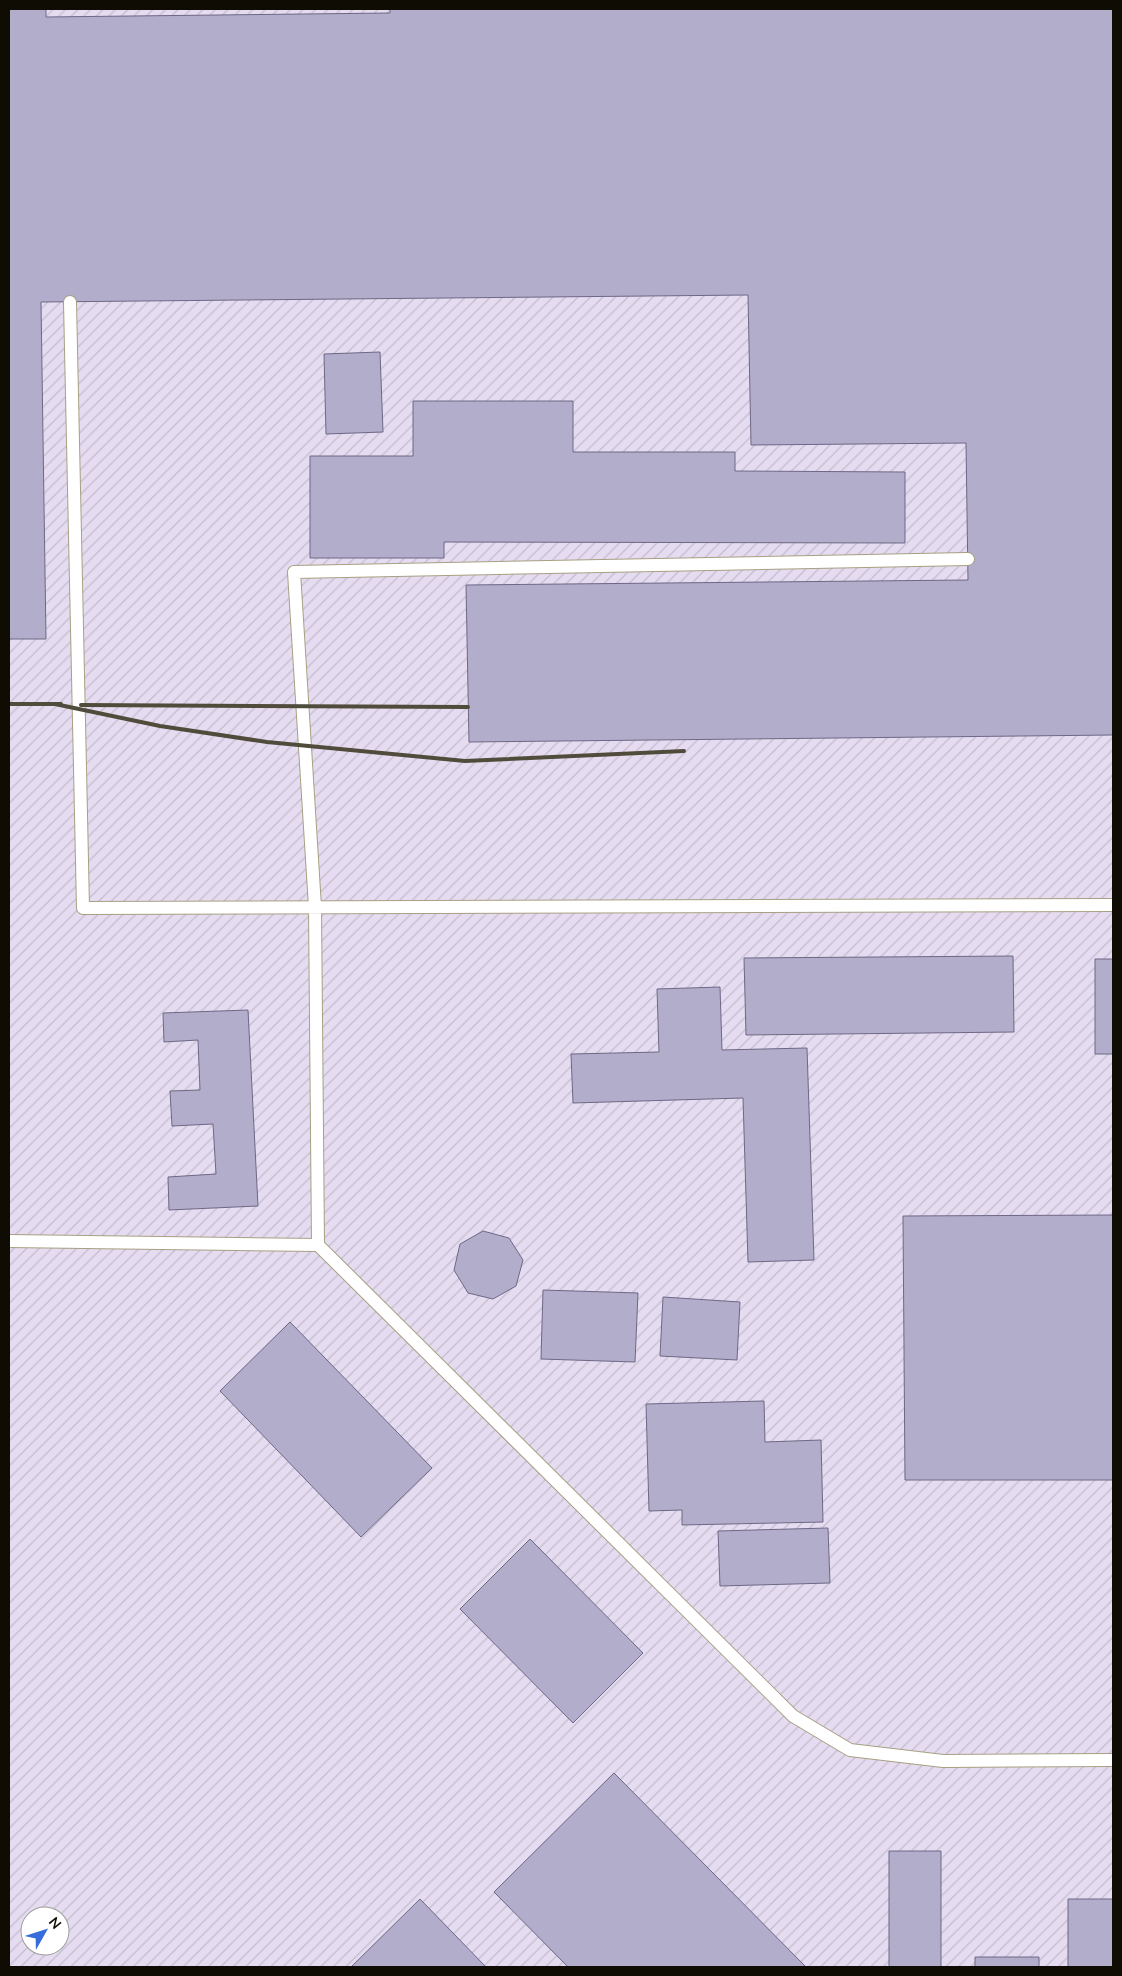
<svg xmlns="http://www.w3.org/2000/svg" width="1122" height="1976" viewBox="0 0 1122 1976" font-family="'Nunito Sans',sans-serif">
  <style>
    .industrial { fill: url(#industrial-furrows); fill-rule: evenodd }
    .building { fill: #b3adcc; stroke: #6d6884 }
    .lines { fill: none; stroke-linecap: round; stroke-linejoin: round }
    .lane-casing { stroke: #a7a082; stroke-width: 14 }
    .lane { stroke: #fff; stroke-width: 12 }
    .rail { stroke: #504c3c; stroke-width: 4 }
  </style>
  <defs>
    <pattern id="industrial-furrows" width="10" height="10" patternUnits="userSpaceOnUse" patternTransform="scale(1.25)"><rect width="10" height="10" fill="#e6dcf1"/><path d="M-1 1l2-2M0 10L10 0M9 11l2-2" fill="none" stroke="#c4bccd"/></pattern>
  </defs>
  <rect width="100%" height="100%" fill="#f2ebcb"/>
  <path class="industrial" d="M9 9H1113V1967H9ZM30 1916H60V1946H30Z"/>
  <path class="building" d="M9 9H46V17L390 13V9H1113V735L469 742 466 585 968 580 966 443 751 445 748 295 41 302 46 639H9Z
    M380 352 383 432 326 434 324 354Z
    M413 401H573V452H735V471L905 472V543L444 542V558H310V456H413Z
    M1013 956 1014 1032 746 1035 744 958Z
    M1095 959H1113V1054H1095Z
    M720 987 722 1050 807 1048 814 1260 748 1262 743 1098 573 1103 571 1054 659 1052 657 989Z
    M248 1010 258 1206 169 1210 168 1177 216 1174 213 1124 172 1126 170 1091 200 1090 198 1040 164 1042 163 1013Z
    M1113 1215V1480H905L903 1216Z
    M483 1231 509 1238 523 1260 516 1286 493 1299 468 1293 454 1270 460 1244Z
    M543 1290 638 1293 635 1362 541 1359Z
    M663 1297 740 1302 737 1360 660 1356Z
    M290 1322 432 1468 361 1537 220 1391Z
    M764 1401 765 1442 821 1440 823 1522 682 1525V1510L649 1511 646 1404Z
    M828 1528 830 1583 720 1586 718 1531Z
    M530 1539 643 1653 573 1723 460 1609Z
    M614 1773 806 1967H568L494 1892Z
    M889 1851H941V1967H889Z
    M420 1899 486 1967H351Z
    M1068 1899H1113V1967H1068Z
    M975 1957H1039V1967H975Z"/>
  <g class="lines">
    <g class="lane-casing">
      <path id="lane" d="M70 302 83 908 1113 905
        M9 1241 318 1245 793 1716 850 1750 943 1761 1113 1760
        M318 1245 315 907 294 572 968 559"/>
    </g>
    <use href="#lane" class="lane"/>
    <path class="rail" d="M9 704H61
      M55 704 160 726 267 742 465 761 684 751
      M81 705 468 707"/>
  </g>
  <rect width="1122" height="1976" fill="none" stroke="#0f0c03" stroke-width="20"/>
  <g transform="translate(45 1931) rotate(51)"><circle r="24" fill="#ffffff" stroke="#9f9e9a"/>
  <path d="M0-4L9 19L0 12L-9 19Z" fill="#366cdb"/>
  <text y="-8" font-size="14" font-weight="bold" text-anchor="middle" fill="#0f0c03">N</text>
  </g>
</svg>
